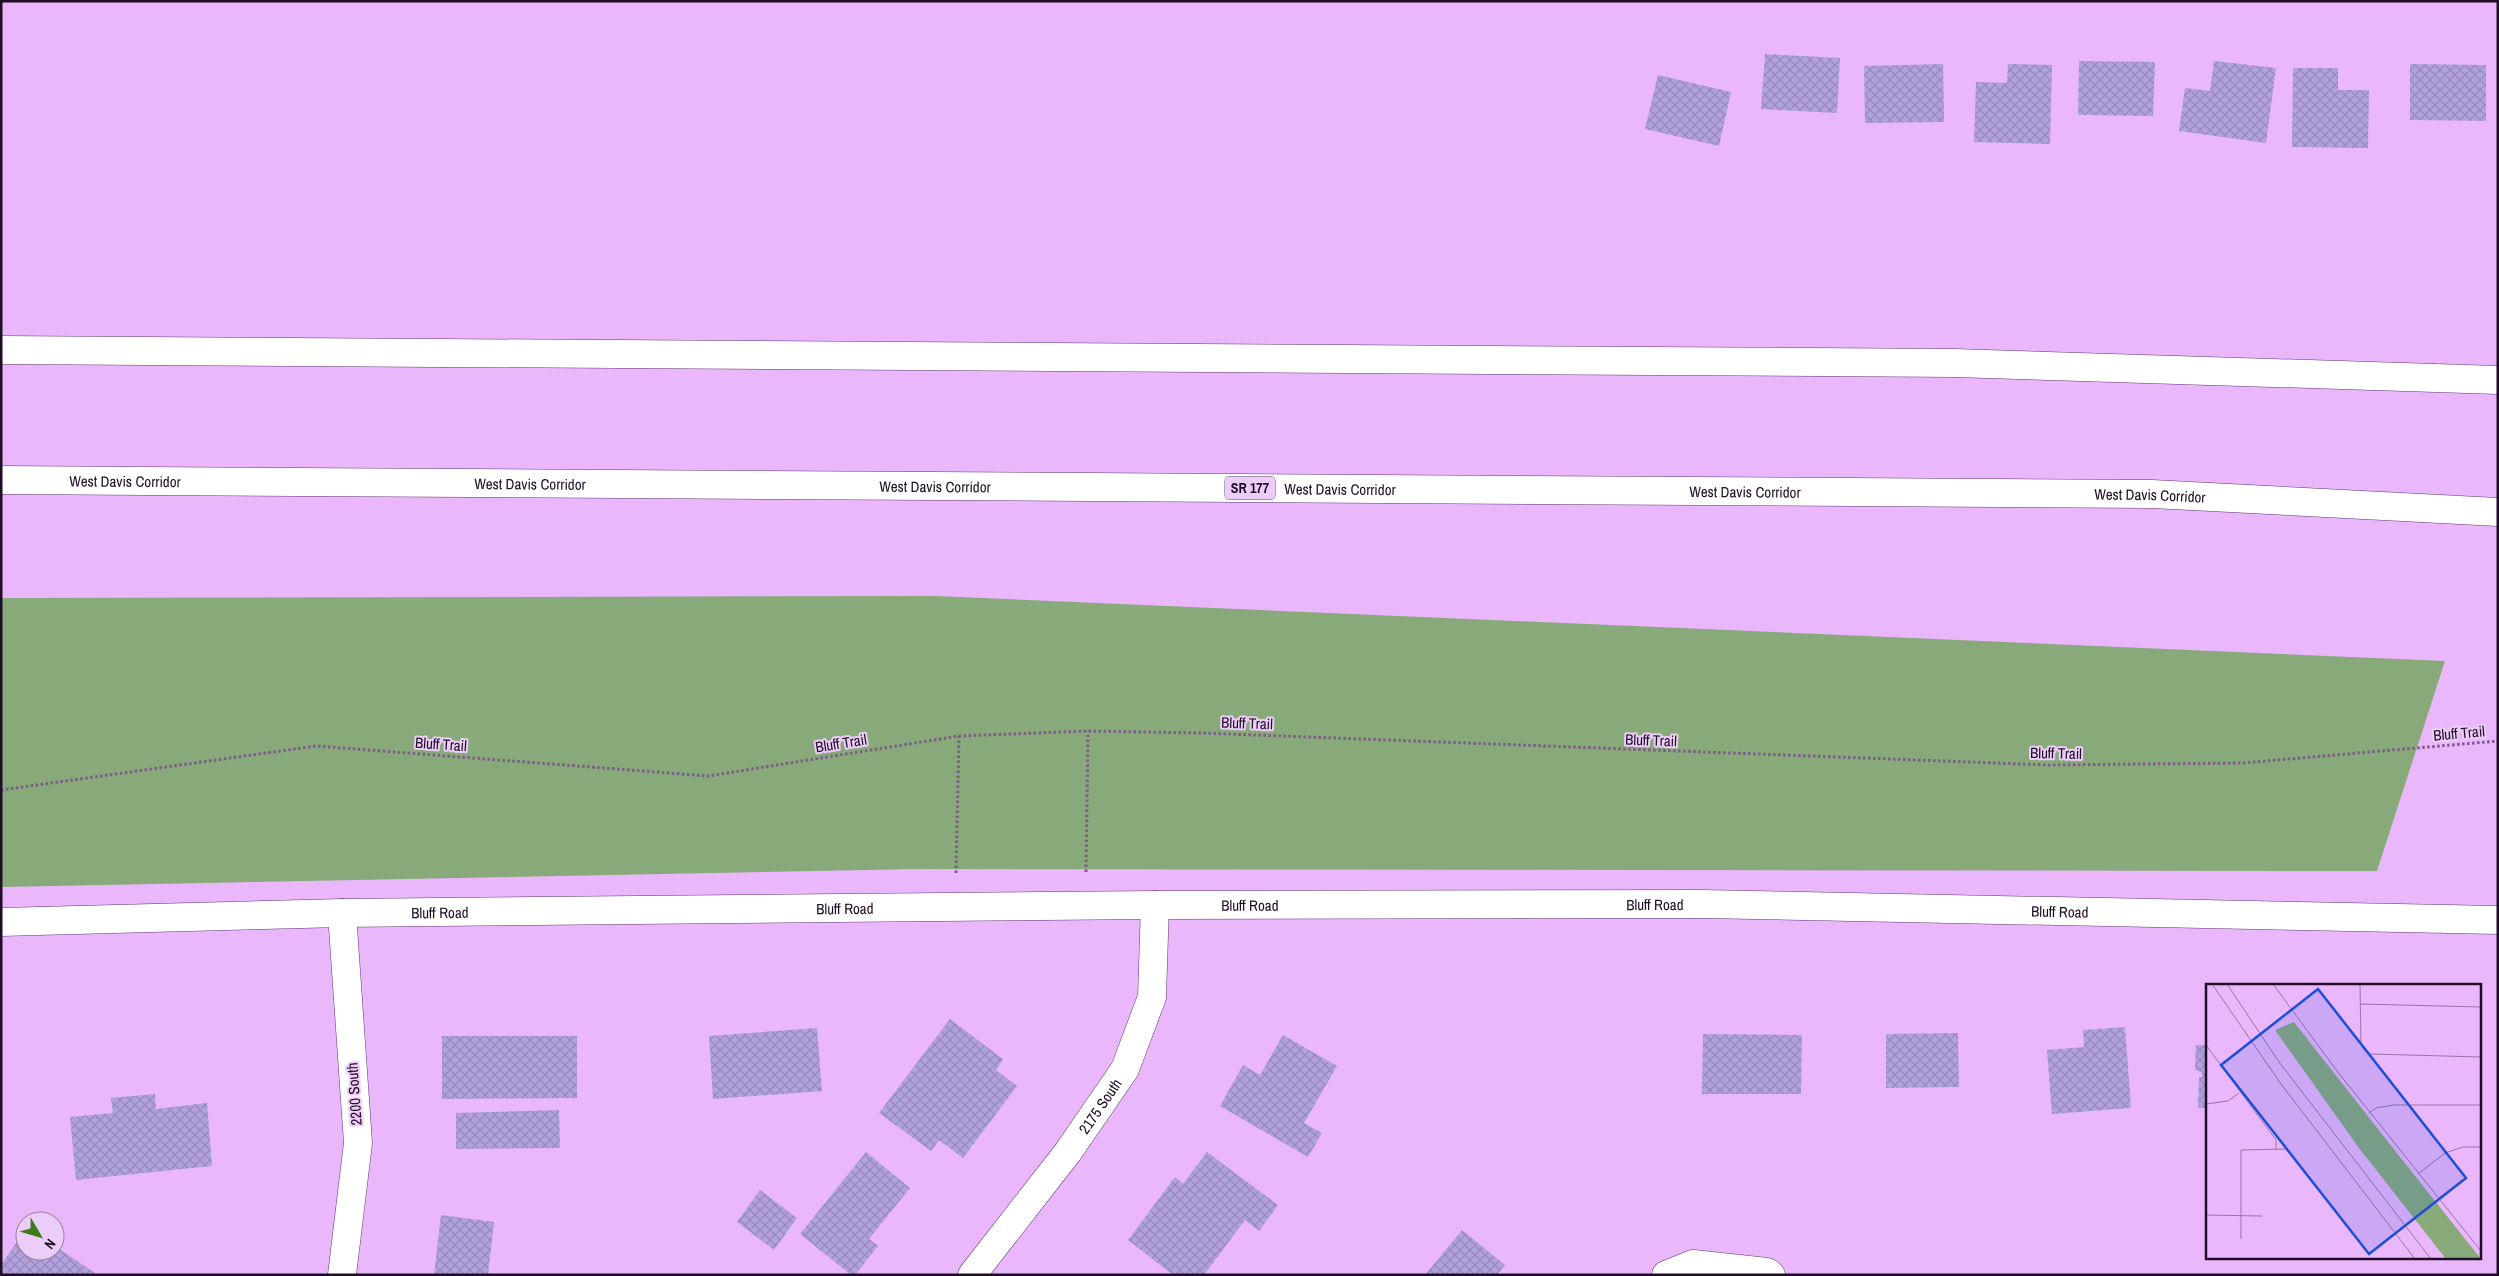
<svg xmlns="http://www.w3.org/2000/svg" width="2499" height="1276" viewBox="0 0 2499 1276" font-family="'Archivo Narrow',sans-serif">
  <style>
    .green { fill: #88aa7a }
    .building { fill: url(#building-cross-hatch) }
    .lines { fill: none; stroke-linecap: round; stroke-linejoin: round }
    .street-casing { stroke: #613470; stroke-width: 29 }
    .secondary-casing { stroke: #613470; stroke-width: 29 }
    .highway-casing { stroke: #613470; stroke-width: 29 }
    .path { stroke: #7e5c8a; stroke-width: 3; stroke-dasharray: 2.5 2.5; stroke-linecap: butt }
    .street { stroke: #fff; stroke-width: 28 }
    .secondary { stroke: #fff; stroke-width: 28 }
    .highway { stroke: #fff; stroke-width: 28 }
    .labels { text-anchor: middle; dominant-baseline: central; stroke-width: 4; stroke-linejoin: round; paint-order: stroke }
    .shield { fill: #eccdf7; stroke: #5d4765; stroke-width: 1 }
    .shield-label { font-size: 14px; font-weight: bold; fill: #200d26 }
    .street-label { font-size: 15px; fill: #200d26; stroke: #eccdf7 }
    .inset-road { fill: none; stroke: #9973a6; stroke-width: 1 }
    .view { fill: #1d4ed8; fill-opacity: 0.15; stroke: #1d4ed8; stroke-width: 2.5 }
    .inset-edge { fill: none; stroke: #200d26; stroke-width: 2.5 }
  </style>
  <defs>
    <pattern id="building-cross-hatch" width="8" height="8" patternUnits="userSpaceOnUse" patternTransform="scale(1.25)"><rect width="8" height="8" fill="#b1a1dd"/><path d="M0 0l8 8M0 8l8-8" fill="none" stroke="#9889be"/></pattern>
  </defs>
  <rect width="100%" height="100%" fill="#eab7fc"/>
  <path class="green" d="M936 596 2445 661 2377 871 919 869 1 887V598Z"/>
  <path class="building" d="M1765 54 1840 58 1837 113 1761 109Z
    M2079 61 2155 62 2153 116 2078 115Z
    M2214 61 2276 68 2266 143 2179 131 2185 88 2210 91Z
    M1943 64 1944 122 1865 123 1864 66Z
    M2008 64 2052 65 2050 144 1974 142 1976 82 2007 83Z
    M2410 64 2486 65V121L2410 120Z
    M2293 68H2338V90H2369L2368 148 2292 147Z
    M1658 75 1731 92 1719 146 1645 129Z
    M950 1019 1003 1059 996 1070 1017 1086 963 1158 939 1140 931 1151 879 1113Z
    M2125 1027 2131 1108 2052 1114 2047 1050 2084 1047 2083 1030Z
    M817 1028 822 1091 713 1099 709 1036Z
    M1958 1033 1959 1087 1886 1088V1034Z
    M1703 1034 1802 1035 1801 1094H1702Z
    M1283 1035 1337 1066 1304 1123 1322 1133 1308 1157 1220 1106 1243 1065 1260 1075Z
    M442 1036H577V1098L442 1099Z
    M2196 1045H2208V1108H2198L2199 1077H2202V1072L2195 1070Z
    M155 1094 156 1109 207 1103 212 1166 76 1180 70 1117 113 1113 111 1098Z
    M559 1110 560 1148 456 1149V1113Z
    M866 1152 910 1188 869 1239 878 1246 855 1275H851L800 1234Z
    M1207 1152 1278 1205 1259 1231 1245 1220 1204 1275H1173L1128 1240 1175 1177 1183 1184Z
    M760 1190 797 1218 774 1250 737 1222Z
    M441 1215 494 1222 488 1275H434Z
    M25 1230V1251H55V1246L98 1275H1V1265Z
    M1462 1230 1505 1265 1497 1275H1425Z"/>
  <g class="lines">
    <g class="street-casing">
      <g id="street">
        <path d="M342 1275 358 1143 342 913"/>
        <path id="s1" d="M972 1275 1068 1152 1125 1069 1152 997 1155 905"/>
        <path d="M1666 1275 1693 1264 1767 1272 1771 1275"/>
      </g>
    </g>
    <g class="secondary-casing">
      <g id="secondary">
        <path id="s2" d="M1 922 342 913 1155 905 1703 904 2498 920"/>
      </g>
    </g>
    <g class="highway-casing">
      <g id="highway">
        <path d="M1 350 1955 363 2498 380"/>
        <path id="s3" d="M1 480 2152 494 2498 512"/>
      </g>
    </g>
    <path class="path" d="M1 790 316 746 708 776 959 736 1088 731 1203 733 2048 765 2242 763 2498 741
      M1086 872 1088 731
      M956 873 959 736"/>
    <use href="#street" class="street"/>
    <use href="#secondary" class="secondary"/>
    <use href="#highway" class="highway"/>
  </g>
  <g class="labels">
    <rect class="shield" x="1225" y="476.5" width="50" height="23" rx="4"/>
    <g class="shield-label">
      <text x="1250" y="488">SR 177</text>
    </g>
    <g class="street-label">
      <text stroke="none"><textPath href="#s3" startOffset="124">West Davis Corridor</textPath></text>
      <text stroke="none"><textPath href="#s3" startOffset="529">West Davis Corridor</textPath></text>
      <text stroke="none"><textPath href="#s3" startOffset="934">West Davis Corridor</textPath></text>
      <text stroke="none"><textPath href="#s3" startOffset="1339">West Davis Corridor</textPath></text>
      <text stroke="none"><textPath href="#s3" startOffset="1744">West Davis Corridor</textPath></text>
      <text stroke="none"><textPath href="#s3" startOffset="2149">West Davis Corridor</textPath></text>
      <text transform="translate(1247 723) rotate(2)">Bluff Trail</text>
      <text transform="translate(2459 733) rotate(-5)">Bluff Trail</text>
      <text transform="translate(1651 740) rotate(2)">Bluff Trail</text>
      <text transform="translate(841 743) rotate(-9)">Bluff Trail</text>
      <text transform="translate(441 744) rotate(4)">Bluff Trail</text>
      <text transform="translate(2056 753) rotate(1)">Bluff Trail</text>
      <text stroke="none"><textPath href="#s2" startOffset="1654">Bluff Road</textPath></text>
      <text stroke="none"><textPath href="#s2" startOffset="1249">Bluff Road</textPath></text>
      <text stroke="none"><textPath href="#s2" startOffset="844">Bluff Road</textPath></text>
      <text stroke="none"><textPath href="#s2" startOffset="2059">Bluff Road</textPath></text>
      <text stroke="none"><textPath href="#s2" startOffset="439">Bluff Road</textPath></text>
      <text transform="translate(354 1094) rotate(-94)">2200 South</text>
      <text stroke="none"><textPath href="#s1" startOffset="212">2175 South</textPath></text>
    </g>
  </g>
  <g transform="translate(2206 984)">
    <rect width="275" height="275" fill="#eab7fc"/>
    <path d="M88 38 175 149 275 275H240L153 164 69 46Z" fill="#88aa7a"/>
    <path class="inset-road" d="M6 0 75 100 209 275M21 0 73 78 225 275M67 0 131 87 275 267M154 0 155 61 159 67 165 70 275 73M154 20 275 23M0 61 70 156V166M0 120 22 117 33 109M163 129 170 124 187 121H275M212 190 239 169 257 163H275M0 231 56 232M35 255V166L80 165"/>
    <path class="view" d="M112 5 260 194 163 270 15 81Z"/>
    <rect width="275" height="275" class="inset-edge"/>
  </g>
  <rect width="2499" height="1276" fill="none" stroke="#200d26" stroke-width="5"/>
  <g transform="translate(40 1236) rotate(128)"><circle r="24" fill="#eccdf7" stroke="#9a80a3"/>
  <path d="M0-4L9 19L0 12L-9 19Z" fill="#3d7b18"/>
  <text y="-8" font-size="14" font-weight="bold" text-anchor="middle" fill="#200d26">N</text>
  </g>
</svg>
